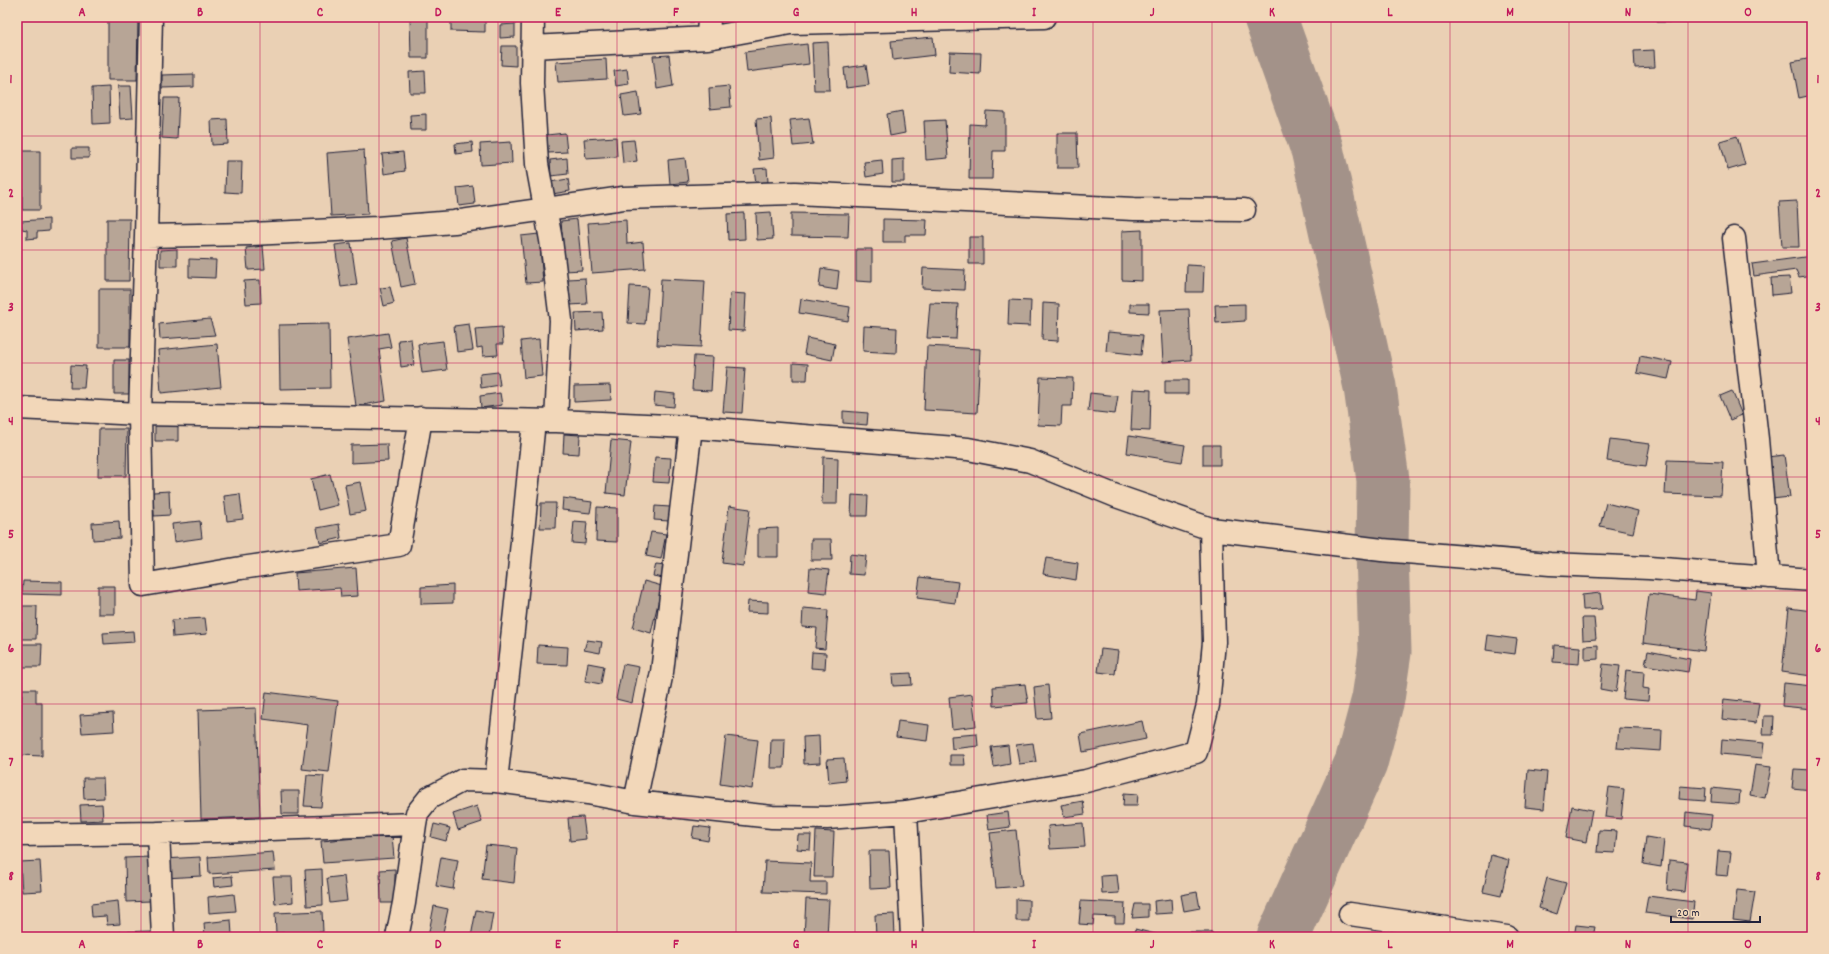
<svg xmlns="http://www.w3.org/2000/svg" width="1829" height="954" viewBox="0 0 1829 954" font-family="Dekko,sans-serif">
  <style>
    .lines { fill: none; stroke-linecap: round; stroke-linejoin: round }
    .river { stroke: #a39289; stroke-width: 53 }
    .building { fill: #b7a596; stroke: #22223b }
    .street-casing { stroke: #22223b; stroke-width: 25 }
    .street { stroke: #f2d7b9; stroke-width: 22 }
    .grid { fill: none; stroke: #c2185b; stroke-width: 1; stroke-opacity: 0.55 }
    .neatline { fill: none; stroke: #c2185b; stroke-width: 1.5 }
    .grid-label { font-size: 13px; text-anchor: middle; font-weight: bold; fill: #c2185b }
  </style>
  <rect width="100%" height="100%" fill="#ead0b4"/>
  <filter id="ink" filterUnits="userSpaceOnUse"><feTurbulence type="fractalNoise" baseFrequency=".025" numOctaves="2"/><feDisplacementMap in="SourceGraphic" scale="8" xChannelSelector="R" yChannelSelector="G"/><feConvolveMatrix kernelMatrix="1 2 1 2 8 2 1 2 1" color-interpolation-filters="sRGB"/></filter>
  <g filter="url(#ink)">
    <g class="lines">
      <path class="river" d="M1270 17 1317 149 1370 387 1383 480 1382 550 1385 652 1378 699 1361 763 1283 937"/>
    </g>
    <path class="building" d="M108 17H138L137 80H108Z
      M410 17H428V58H411Z
      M451 17H485V32L451 31Z
      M626 17H644V19Z
      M669 17H694V22L669 23Z
      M1657 17H1672V22H1657Z
      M515 24V37L500 38V25Z
      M933 37 935 55 893 60 891 41Z
      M828 42 830 90H814L812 43Z
      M807 44 809 64 747 72 745 52Z
      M502 46H516V66L501 65Z
      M1654 50 1655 67 1635 68 1634 51Z
      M950 52 981 53 980 74 949 72Z
      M669 55 673 86 657 89 653 56Z
      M1812 58V95L1799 98 1792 62Z
      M606 59 607 79 558 82 556 62Z
      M866 65 869 85 846 88 844 68Z
      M627 69 629 84 616 86 614 71Z
      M425 71 426 93H410L409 72Z
      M194 74V87L162 88V75Z
      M118 86H131L133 118 120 119Z
      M729 86 731 107 710 109 709 88Z
      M109 87 110 123 93 124 92 88Z
      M638 92 641 114 624 116 621 95Z
      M164 98H179L177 139 162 138Z
      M902 111 905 133 890 136 887 114Z
      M986 111 1005 112V151H993L992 179H969L970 124 985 125Z
      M426 114V130H411L410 115Z
      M771 118 774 158 759 160 756 119Z
      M809 118 813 144 793 146 790 120Z
      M227 119 228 144 212 145 211 120Z
      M945 120 948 158 926 160 924 121Z
      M565 133 567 152 548 153 547 135Z
      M1057 133H1077L1078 168H1057Z
      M1737 136 1745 165 1728 170 1720 141Z
      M616 137 617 157 586 159 584 139Z
      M634 140 637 161 623 163 621 141Z
      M472 142 473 152 456 154 455 144Z
      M511 142 512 163 481 165 480 144Z
      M72 148H89V158H72Z
      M364 150 368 214 331 216 327 153Z
      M22 151H40V210H22Z
      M403 152 405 171 384 174 382 154Z
      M567 158 568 174 551 176 550 160Z
      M685 158 688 182 670 184 668 160Z
      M904 159V182H892V160Z
      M882 160 883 174 866 177 864 162Z
      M226 161H242L241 193 225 192Z
      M767 168 768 182 756 183 754 169Z
      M568 179 570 191 552 194 550 182Z
      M473 186 475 204 459 206 457 188Z
      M1797 201 1799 247H1782L1779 202Z
      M771 212 773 239 757 240 756 213Z
      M744 213 745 239 728 240 727 214Z
      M791 213 849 214 848 237 791 236Z
      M49 219V231L37 232V238L27 239V230L22 229 21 221Z
      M107 219H130L129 281H107Z
      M577 219 582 270 565 271 561 221Z
      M883 219 927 220 926 235H905V242H883Z
      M626 220 627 244 643 242 645 269 592 273 588 223Z
      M1142 230V281L1122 280V231Z
      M539 234 543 282 526 283 521 236Z
      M969 237H983V264H969Z
      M406 238 415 284 401 287 392 241Z
      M351 243 357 285 341 287 335 245Z
      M263 246 265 269 248 270 246 248Z
      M177 249V266H160V250Z
      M856 249H872V282L856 281Z
      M1812 256V275L1799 277 1796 270 1754 276 1752 264Z
      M189 259 216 260 215 278 189 277Z
      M1187 265 1204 266 1203 292H1186Z
      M821 268 839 271 837 290 819 287Z
      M923 268 965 270 964 290 922 288Z
      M1789 277 1791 293 1772 295 1771 278Z
      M585 278 587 304 570 305 568 279Z
      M661 279 705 281 701 347 657 345Z
      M260 280 261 303 246 304 244 281Z
      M630 286 648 287 645 324 628 323Z
      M390 287 394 303 384 306 380 288Z
      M99 289H130V347H99Z
      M730 293 746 294 744 331 728 330Z
      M801 299 850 307 848 321 799 313Z
      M1009 300 1031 301 1030 326 1008 325Z
      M930 303 958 304 956 339 927 338Z
      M1043 303 1059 304 1058 341 1042 340Z
      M1130 304H1149V313L1130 312Z
      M1245 304V321L1216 323 1215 305Z
      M1189 309 1191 360 1163 362 1160 310Z
      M602 312 603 329 576 331 575 313Z
      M210 319 215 335 160 339 159 324Z
      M329 324 330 388 280 389 279 325Z
      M469 324 473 350 457 352 454 326Z
      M864 326 897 328 896 353 863 351Z
      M502 327 503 344H497L498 355 483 356 482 347 477 348 475 329Z
      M1108 332 1143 335 1141 355 1106 351Z
      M388 333 391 347 379 349 386 401 356 406 347 339Z
      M807 338 835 344 832 360 804 354Z
      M411 339 414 365 401 367 398 340Z
      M539 339 542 376 524 378 521 341Z
      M443 341 447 370 422 373 418 344Z
      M217 344 221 387 161 393 158 350Z
      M927 346 980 349 977 413 924 410Z
      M1809 353H1812V373H1811Z
      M694 356 713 357 711 391 692 390Z
      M1640 356 1672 362 1668 379 1637 373Z
      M114 360H129V394H114Z
      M793 363 808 364 807 380H793Z
      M71 365 86 366 84 388H70Z
      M727 367 745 368 742 413 723 412Z
      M498 372 500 385 481 388 480 374Z
      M1040 377 1073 378 1072 406H1062L1061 426 1038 425Z
      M1165 380H1188V394H1165Z
      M610 385 611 400 574 402V386Z
      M1133 389 1151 390 1150 431 1131 430Z
      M1732 391 1742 415 1730 420 1720 396Z
      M655 392 675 394 674 407 654 405Z
      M500 393 502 405 481 408 480 396Z
      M1090 393 1118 396 1115 414 1088 411Z
      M843 411 868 413 867 425 843 423Z
      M155 425H178V441H155Z
      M99 429H127L126 476H98Z
      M564 434 580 435 579 454 563 453Z
      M1129 436 1185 445 1182 462 1127 453Z
      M1610 439 1650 444 1646 466 1607 461Z
      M611 440 631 442 625 495 606 493Z
      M387 444 388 461 351 463V445Z
      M1203 445H1220V465H1203Z
      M1784 455 1790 497 1772 499 1767 457Z
      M655 457 671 458 669 483 653 482Z
      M823 457 838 458 837 504H822Z
      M1811 457 1812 458V475H1811Z
      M1667 460 1723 462 1721 496 1665 494Z
      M330 474 338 505 318 510 311 479Z
      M360 482 366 511 350 514 345 485Z
      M169 491 170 515 154 516 153 492Z
      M240 494 243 519 227 521 224 496Z
      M852 495 868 496 867 516H851Z
      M563 498 592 502 590 513 562 510Z
      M541 503H556L555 528H540Z
      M1606 503 1638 511 1633 533 1600 526Z
      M655 506 670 507 669 521 654 520Z
      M729 506 750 509 743 566 722 563Z
      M597 507 617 508V542L596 541Z
      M119 521 120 538 93 540 92 523Z
      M200 521 202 538 174 542 172 524Z
      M574 521 587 522 585 544 572 543Z
      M339 524 341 538 320 543 317 528Z
      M778 528V557H758V529Z
      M651 532 666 534 661 559 646 556Z
      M811 539H831L832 560H811Z
      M850 554 866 556 864 575 849 574Z
      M1046 558 1078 563 1076 580 1043 574Z
      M656 564 665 565 663 578 653 576Z
      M356 568 358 596 341 597 340 588 296 591 295 573Z
      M810 568 829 570 826 593 808 591Z
      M920 577 958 582 955 603 917 598Z
      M23 581 62 582V595L22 594Z
      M644 581 662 586 651 633 633 628Z
      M453 585V603L421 604V587Z
      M98 586H115V614H98Z
      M1696 591 1711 593 1704 651 1643 643 1649 594 1695 600Z
      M1600 593 1602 609 1583 610 1582 595Z
      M748 601 768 602V613L747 612Z
      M22 606H37L36 639H21Z
      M803 608 828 610 825 649 815 648 817 628 802 627Z
      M1789 608 1812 611V676L1782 672Z
      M205 618 207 634 173 637 172 620Z
      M1582 618H1594L1596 639 1583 640Z
      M133 631 134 642 104 644 103 633Z
      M1488 635 1517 639 1515 654 1486 650Z
      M587 640 602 642 600 653 584 650Z
      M19 644H42L41 667H18Z
      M538 645 568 647 567 665 537 664Z
      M1554 645 1580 647 1579 664 1553 662Z
      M1598 645V659L1585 660V646Z
      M1101 649 1118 651 1115 674 1098 672Z
      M1648 651 1690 659 1688 672 1645 665Z
      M812 652 826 653 825 669 811 668Z
      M588 663 604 666 601 684 585 681Z
      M623 664 639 667 632 703 616 699Z
      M1603 664 1620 666 1616 692 1600 689Z
      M1626 670 1644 672 1643 688 1649 689 1648 701 1623 699Z
      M911 673 912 685 893 686 892 674Z
      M1784 683 1812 686V709L1782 706Z
      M1025 684 1028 703 994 706 993 687Z
      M1048 685 1051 718 1037 719 1034 687Z
      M22 689H36V702H42V756L20 755Z
      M266 692 338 701 329 772 302 769 308 725 263 719Z
      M972 694 976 726 952 729 949 697Z
      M1724 699 1759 703 1756 723 1722 719Z
      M256 708 260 817 201 819 198 710Z
      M113 713 114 731 82 733 80 715Z
      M1764 716H1774L1773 735H1763Z
      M898 721 929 725 927 741 896 737Z
      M1142 721 1146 739 1083 752 1080 734Z
      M1619 728 1662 730 1661 751 1617 748Z
      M977 734 978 746 952 749 951 736Z
      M726 736 758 740 752 789 720 784Z
      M819 736 820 763 804 764 803 737Z
      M771 739H785L784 768H770Z
      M1722 739 1764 743 1762 758 1721 754Z
      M1033 743 1036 762 1019 764 1016 745Z
      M1008 745 1010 764 994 767 991 747Z
      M950 755H964L965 765H950Z
      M844 758 846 781 829 783 827 759Z
      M1755 765 1771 767 1765 798 1750 795Z
      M1794 769 1812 770V790L1792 788Z
      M1528 770 1547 772 1544 809 1525 807Z
      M307 775 324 776 321 807 304 806Z
      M83 778H103L104 798 84 799Z
      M1680 786 1706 788 1705 801 1679 799Z
      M1609 787 1624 789 1621 819 1605 817Z
      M1712 788 1740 791 1739 804 1711 802Z
      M281 791H299V814H282Z
      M1124 793 1138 794 1137 806H1123Z
      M1083 801 1085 814 1064 817 1061 805Z
      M102 804 103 820 81 821 80 805Z
      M477 806 482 822 458 830 453 814Z
      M1572 806 1592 810 1586 842 1566 838Z
      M1008 812 1010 827 989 830 987 815Z
      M1686 812 1712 815 1710 829 1685 826Z
      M583 817 586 839 570 841 568 818Z
      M1083 823 1085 847 1050 849 1048 826Z
      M434 824 450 828 446 841 431 837Z
      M694 826 710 828 708 841 692 838Z
      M1016 830 1022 886 996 888 990 833Z
      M1599 830 1617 831 1615 853 1597 852Z
      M816 831 834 832 832 877H814Z
      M392 835 394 858 323 863 321 841Z
      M798 835H811L810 850 797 849Z
      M1646 837 1664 840 1661 867 1643 864Z
      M486 845 517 848 514 883 482 879Z
      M869 851H889L891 888 870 889Z
      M1718 851 1731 852 1728 876 1716 875Z
      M273 852 275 870 209 874 208 857Z
      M1491 855 1509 860 1501 896 1483 892Z
      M150 857V901L126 902 125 858Z
      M200 857 201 876 165 878 164 859Z
      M441 857 458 860 453 889 436 886Z
      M1669 860 1687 862 1684 892 1667 890Z
      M40 861 42 891 22 892 20 862Z
      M765 861 811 863 810 882H826V894L763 892Z
      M322 869 323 905 307 906 305 870Z
      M395 869V903H381L380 870Z
      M1117 875 1119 893 1102 894 1101 876Z
      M232 876 233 885 214 887 213 878Z
      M344 876 347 901 330 903 327 878Z
      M273 877H292L293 902 275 904Z
      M1547 878 1566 883 1557 914 1539 908Z
      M1737 890 1755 892 1750 922 1733 920Z
      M1197 892 1200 908 1184 911 1181 895Z
      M234 894 236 911 209 913 208 897Z
      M1648 896 1694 902 1692 919 1645 913Z
      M806 899 829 900 827 937H804Z
      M1016 899 1029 900V921H1016Z
      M1171 899 1172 913 1155 914 1154 901Z
      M118 901 120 924 107 925 106 916 92 917 91 904Z
      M1081 901 1125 903 1124 923H1115V917L1094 916 1093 925 1079 924Z
      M1135 904H1148V917L1132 918Z
      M434 906 448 909 442 937H428Z
      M476 910 493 913 489 937H471Z
      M322 911 323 932 276 933 275 913Z
      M894 914 895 937H876L875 915Z
      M231 920 232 935 205 937 204 923Z
      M1576 925 1595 927 1593 937H1574Z
      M1135 929 1155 934 1154 937H1133Z
      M1380 930 1398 933 1397 937H1380Z
      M152 931V937H120V932Z
      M1190 932H1212V937H1190Z
      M1155 934 1166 937H1154Z
      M1641 934 1658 937H1640Z
      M1676 934 1697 937H1676Z"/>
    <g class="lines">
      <g class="street-casing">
        <path id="street" d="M151 17 146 236 140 414 143 585 241 568 399 545 421 418
          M533 17 532 83 537 164 551 240 561 320 556 421
          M708 38 709 17
          M532 47 708 38 790 23 1044 17
          M146 236 251 234 377 228 454 222 623 198 795 193 1134 209 1244 210
          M1734 238 1757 439 1769 577
          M17 408 140 414 556 421 691 427 968 449 1030 461 1116 496 1211 529 1382 550 1550 564 1649 568 1812 580
          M496 781 515 612 534 421
          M635 802 662 672 691 427
          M906 812 912 937
          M158 833 163 937
          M17 835 158 833 415 824 417 813 429 798 463 780 496 781 588 793 635 802 772 817 827 818 906 812 1086 781 1196 752 1208 705 1214 642 1211 529
          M1350 914 1507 937
          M397 937 404 903 415 824"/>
      </g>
      <use href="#street" class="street"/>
    </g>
  </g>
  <path class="grid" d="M141 17V937M260 17V937M379 17V937M498 17V937M617 17V937M736 17V937M855 17V937M974 17V937M1093 17V937M1212 17V937M1331 17V937M1450 17V937M1569 17V937M1688 17V937M17 136H1812M17 250H1812M17 363H1812M17 477H1812M17 591H1812M17 704H1812M17 818H1812"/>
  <rect width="1829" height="954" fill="none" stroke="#f2d7b9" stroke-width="44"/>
  <path d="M1671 916v6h89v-6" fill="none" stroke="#22223b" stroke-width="2"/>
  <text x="1677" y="916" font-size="12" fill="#22223b" stroke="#f2d7b9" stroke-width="3" paint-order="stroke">20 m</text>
  <rect x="22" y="22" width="1785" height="910" class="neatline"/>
  <g class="grid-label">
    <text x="82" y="16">A</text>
    <text x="200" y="16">B</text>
    <text x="320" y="16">C</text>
    <text x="438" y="16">D</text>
    <text x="558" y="16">E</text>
    <text x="676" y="16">F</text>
    <text x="796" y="16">G</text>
    <text x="914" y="16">H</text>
    <text x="1034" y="16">I</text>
    <text x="1152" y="16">J</text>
    <text x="1272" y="16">K</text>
    <text x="1390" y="16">L</text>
    <text x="1510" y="16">M</text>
    <text x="1628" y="16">N</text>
    <text x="1748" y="16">O</text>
    <text x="11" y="83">1</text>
    <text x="1818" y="83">1</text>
    <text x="11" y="197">2</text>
    <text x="1818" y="197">2</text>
    <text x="11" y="311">3</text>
    <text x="1818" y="311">3</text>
    <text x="11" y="425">4</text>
    <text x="1818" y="425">4</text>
    <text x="11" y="538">5</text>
    <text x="1818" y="538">5</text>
    <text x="11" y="652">6</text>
    <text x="1818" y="652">6</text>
    <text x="11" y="766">7</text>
    <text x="1818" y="766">7</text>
    <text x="11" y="880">8</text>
    <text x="1818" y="880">8</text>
    <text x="82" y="948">A</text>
    <text x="200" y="948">B</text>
    <text x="320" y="948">C</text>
    <text x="438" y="948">D</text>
    <text x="558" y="948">E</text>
    <text x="676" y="948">F</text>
    <text x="796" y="948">G</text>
    <text x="914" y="948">H</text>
    <text x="1034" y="948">I</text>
    <text x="1152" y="948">J</text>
    <text x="1272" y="948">K</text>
    <text x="1390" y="948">L</text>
    <text x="1510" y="948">M</text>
    <text x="1628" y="948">N</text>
    <text x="1748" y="948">O</text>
  </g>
</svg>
